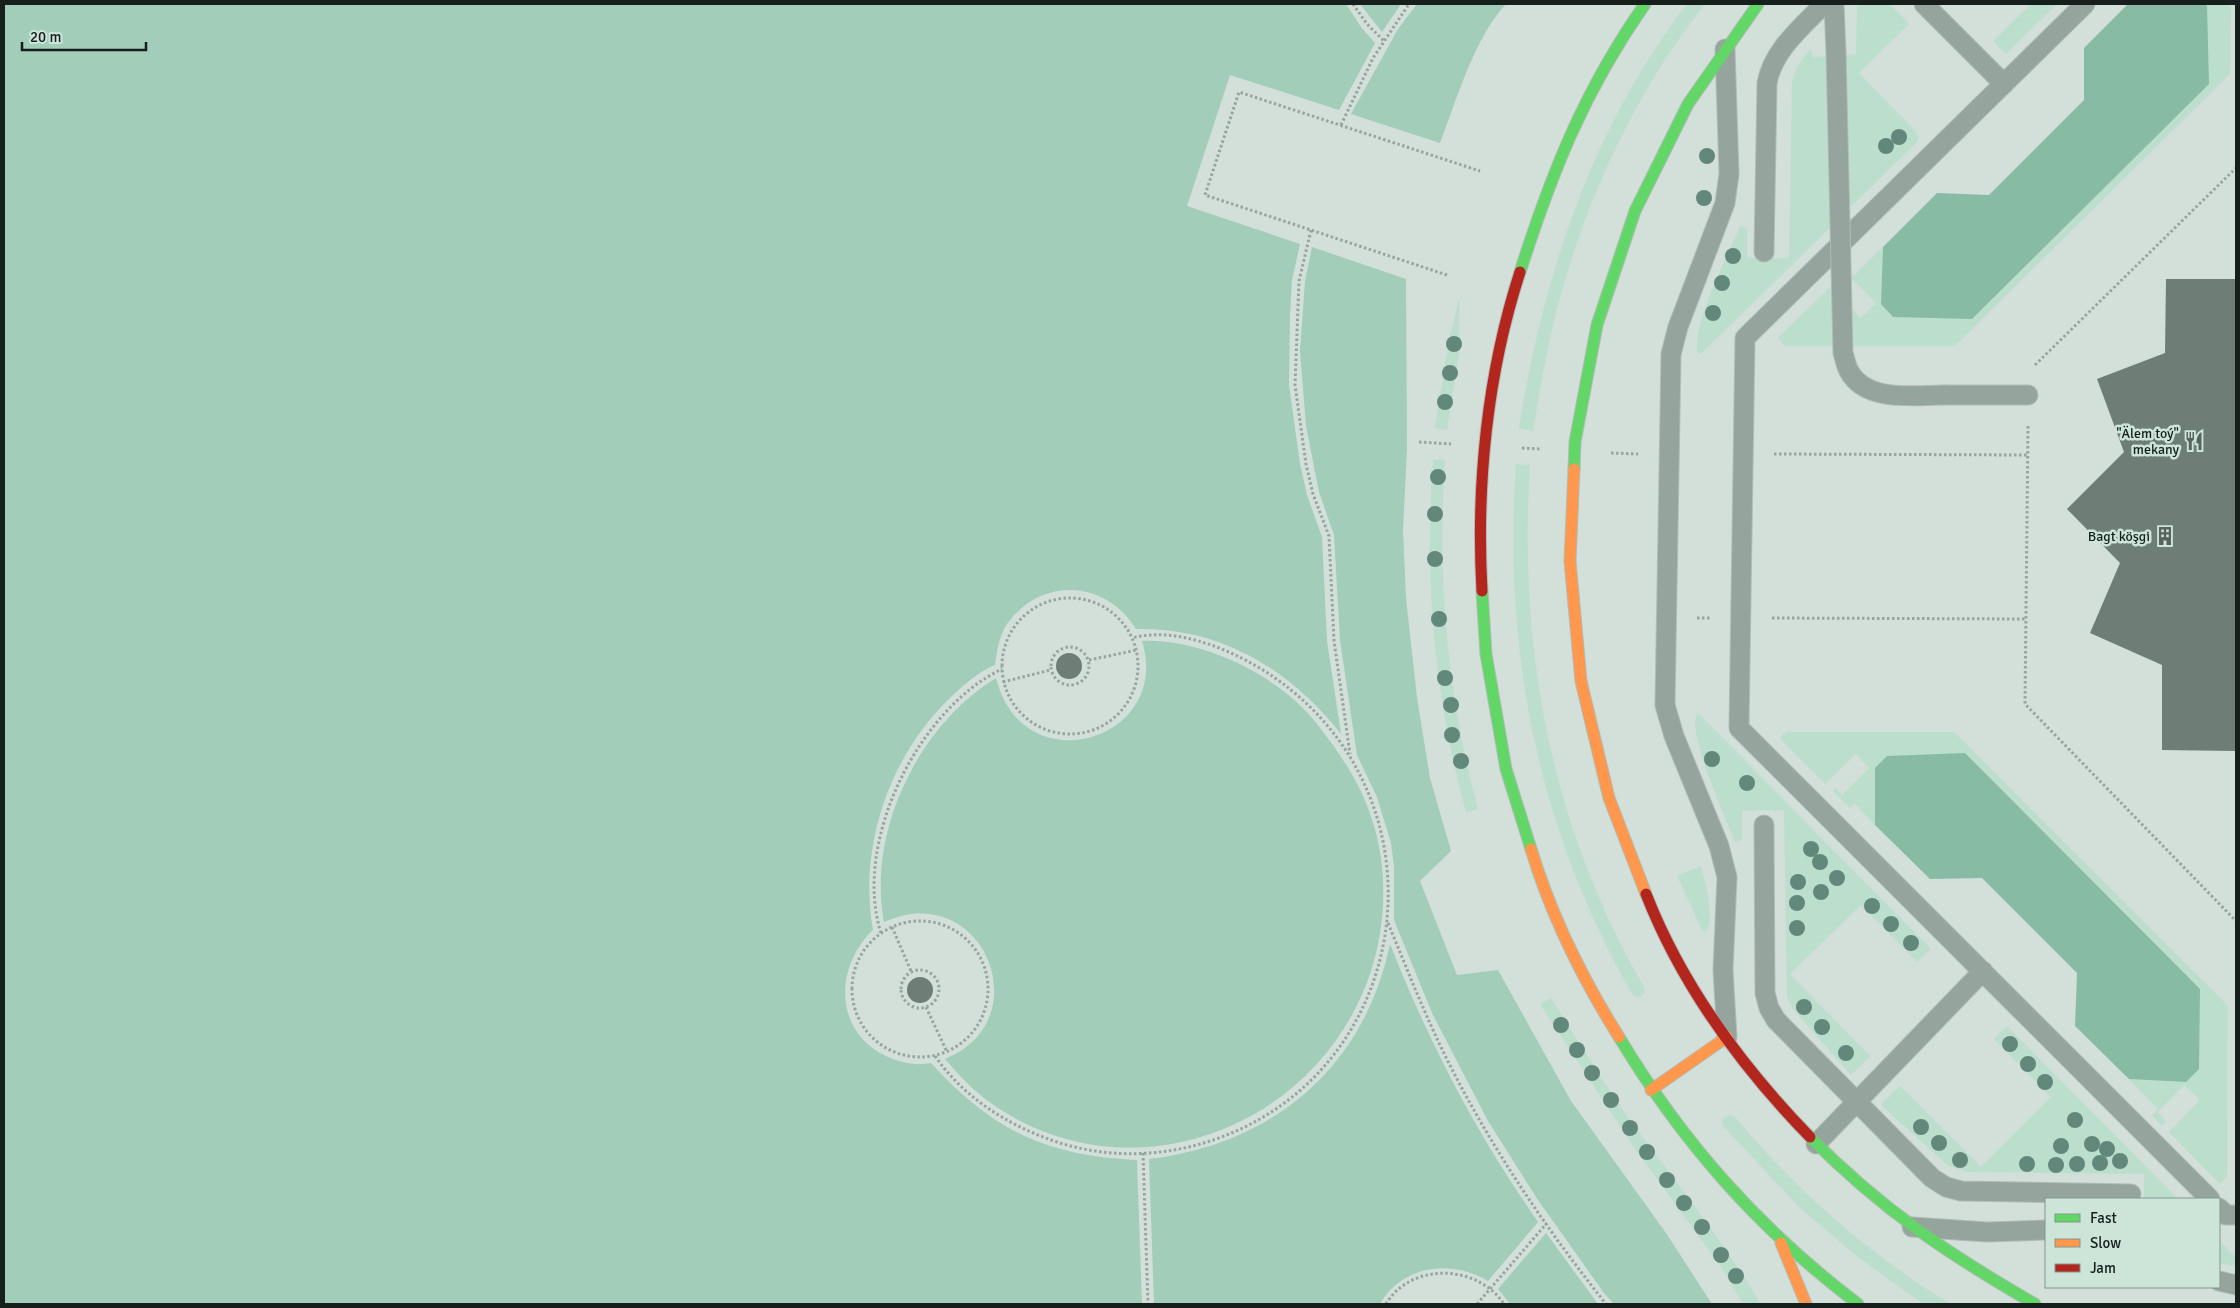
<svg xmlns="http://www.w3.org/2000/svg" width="2240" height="1308" viewBox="0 0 2240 1308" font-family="Signika,sans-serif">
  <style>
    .green { fill: #bcdecd }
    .forest { fill: #a1cdb9 }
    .water { fill: #87bba3 }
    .building { fill: #6f7d77 }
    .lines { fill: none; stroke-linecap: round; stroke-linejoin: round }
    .lane-casing { stroke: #b2bcb7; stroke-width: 21 }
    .fast-casing { stroke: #b2bcb7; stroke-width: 13 }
    .slow-casing { stroke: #b2bcb7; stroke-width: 13 }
    .jam-casing { stroke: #b2bcb7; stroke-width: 13 }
    .path { stroke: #98a59e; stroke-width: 3; stroke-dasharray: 2.5 2.5; stroke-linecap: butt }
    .lane { stroke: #95a49d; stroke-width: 19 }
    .fast { stroke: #63d668; stroke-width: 11 }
    .slow { stroke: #ff974d; stroke-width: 11 }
    .jam { stroke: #b3261e; stroke-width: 11 }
    .lane-bridge-casing { stroke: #b2bcb7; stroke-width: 21; stroke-linecap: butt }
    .lane-bridge { stroke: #95a49d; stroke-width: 19 }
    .tree { fill: #61887a }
    .labels { text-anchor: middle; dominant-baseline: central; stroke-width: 5; stroke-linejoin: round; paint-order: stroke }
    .poi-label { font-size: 14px; fill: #161f1b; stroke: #cde5d9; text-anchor: end }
  </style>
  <rect width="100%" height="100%" fill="#d3dfd9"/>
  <path class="green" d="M1687 4H1705C1639 87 1591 189 1562 290 1549 336 1541 383 1533 431L1519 428C1543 277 1592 127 1687 4Z
    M1857 4H1890L1909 24 1859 73 1915 131 1919 138 1914 145 1701 354 1697 351C1695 317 1727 259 1740 226L1747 228V258H1789L1792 81C1796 67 1801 59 1811 49L1812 57 1856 54Z
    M2031 4H2057L2006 54 1993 41Z
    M2205 4H2231L2230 74 1955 346H1785L1778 338 1830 287 1861 318 1876 303 1849 276 1847 270 1854 276 1883 247 1881 304 2207 6Z
    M1459 299 1460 347 1447 430 1435 428 1448 345Z
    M1433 459 1445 460C1437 578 1447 694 1478 809L1466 812C1434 696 1424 578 1433 459Z
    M1516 464 1530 465C1518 650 1551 826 1644 987L1645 992 1641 996 1636 997 1632 994C1538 828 1503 653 1516 464Z
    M1698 713 1931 949 1917 962 1861 905 1790 974 1870 1056 1851 1075 1792 1008 1787 997 1784 810 1742 811V840L1735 842C1727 820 1684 729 1698 713Z
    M1786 732H1954L2228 1006 2227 1176 2220 1184 2169 1132 2200 1100 2184 1085 2158 1112 2166 1122 2162 1126 2152 1115 2158 1109 2129 1079 2186 1082 1875 768V825L1855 804 1850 808 1833 791 1835 788 1842 795 1869 768 1856 754 1825 784 1780 738Z
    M1701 866C1705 880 1715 920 1706 932L1702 930 1677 876Z
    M1551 998C1581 1046 1610 1094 1644 1139 1685 1193 1726 1246 1761 1304H1743L1721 1267 1633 1146 1540 1004Z
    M2007 1026 2178 1199H2144V1174L1967 1172 1947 1165 1881 1105 1900 1086 1981 1167 2051 1097 1994 1039Z
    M1730 1115 1735 1117C1796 1190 1869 1255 1951 1304H1923L1859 1258 1800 1208 1724 1127 1722 1122 1725 1117Z
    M2219 1240 2236 1258V1266L2219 1264Z"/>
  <path class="forest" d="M4 4H1346L1361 27 1375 43 1339 110 1230 75 1187 206 1300 244 1292 280 1290 315 1289 385 1300 464 1307 495 1322 537 1327 641 1341 734C1290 669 1220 627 1136 629 1106 580 1041 576 1007 624 999 636 997 651 995 665 978 672 965 684 952 696 890 754 858 846 873 930 834 967 834 1032 886 1056 901 1063 916 1066 931 1063 992 1130 1046 1156 1137 1160L1142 1304H4Z
    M1360 4H1401L1382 32Z
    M1417 4H1506C1474 38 1457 99 1440 143L1351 114 1398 29Z
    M1312 247 1406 279 1407 448 1403 530 1406 598 1417 698 1430 778 1451 851 1420 881 1457 975 1498 970 1571 1101 1666 1233 1712 1304H1614L1604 1293 1538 1200 1488 1121 1432 1013 1394 920V866L1391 843 1377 797 1357 755 1340 640 1334 535 1319 492 1306 426 1300 351 1305 281Z
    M1142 641C1202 638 1280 676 1317 724 1341 755 1362 785 1373 823 1388 870 1386 925 1371 971 1319 1130 1126 1202 988 1101 972 1089 958 1074 945 1059 1042 1019 982 878 884 922 867 832 918 726 996 678 1023 786 1173 740 1142 641Z
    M1390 944C1429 1043 1477 1135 1538 1222L1488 1281C1452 1259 1402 1265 1380 1304H1154L1149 1159C1273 1144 1364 1068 1390 944Z
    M1546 1233 1598 1304H1510L1498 1289Z"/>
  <path class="water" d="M2128 4H2205L2207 6 2209 84 1972 319 1893 317 1881 304 1883 247 1937 193 1989 195 2084 100V48Z
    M1965 753 2200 989 2199 1069 2186 1082 2129 1079 2075 1026 2077 973 1982 878 1930 879 1875 825V768L1887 756Z"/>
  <path class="building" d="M2166 279H2236V751L2162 750V665L2090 633 2120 563 2067 509 2124 452 2097 379 2165 353Z
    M1056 666a13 13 0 1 1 26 0a13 13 0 1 1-26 0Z
    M907 990a13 13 0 1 1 26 0a13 13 0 1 1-26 0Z"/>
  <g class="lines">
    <g class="lane-casing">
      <path id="lane" d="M1834 4 1836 52
        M1924 4 2004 84
        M2085 4 1745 338 1739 728 2210 1199
        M1725 49 1729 174 1725 203 1678 327 1671 354 1665 705 1674 736 1719 846 1727 877 1723 970 1727 1037
        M1764 252 1767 83C1773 50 1802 27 1824 4
        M1945 395H2028
        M1764 825 1765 993 1769 1008 1776 1020 1932 1178 1946 1187 1961 1191 2131 1194
        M1816 1144 1983 971
        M2219 1208 2226 1215H2236
        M1912 1227 1987 1232 2046 1230
        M2219 1281 2236 1285"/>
    </g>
    <g class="fast-casing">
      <path id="fast" d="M1520 272C1552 172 1584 91 1645 4
        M1574 469 1575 442 1597 325 1635 211 1688 104 1758 4
        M1482 591 1486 654 1506 769 1531 849
        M1619 1037C1683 1143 1759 1229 1858 1304
        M1810 1137C1881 1209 1948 1254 2035 1304"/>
    </g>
    <g class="slow-casing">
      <path id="slow" d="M1574 469 1570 561 1581 681 1609 798 1646 894
        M1531 849C1551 915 1582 978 1619 1037
        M1651 1090 1727 1037
        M1781 1243 1806 1304"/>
    </g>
    <g class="jam-casing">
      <path id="jam" d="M1482 591C1476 485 1487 374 1520 272
        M1646 894C1682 986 1742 1067 1810 1137"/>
    </g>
    <path class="path" d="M1353 4 1367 24 1384 41
      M1341 125 1373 58 1409 4
      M1311 230 1299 281 1295 385 1306 464 1313 494 1329 536 1334 641 1350 754
      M1447 275 1205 195 1239 92 1480 171
      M2035 365 2236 168
      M2028 426 2025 704 2236 921
      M1419 442 1451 444
      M1522 448 1540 449
      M1611 453 1638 454
      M1774 454 2028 455
      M1002 666a68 68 0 1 1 136 0a68 68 0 1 1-136 0Z
      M1697 618H1710
      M1772 618 2026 619
      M1051 666a19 19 0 1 1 38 0a19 19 0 1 1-38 0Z
      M1089 660 1137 650
      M1003 682 1050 670
      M852 989a68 68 0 1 1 136 0a68 68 0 1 1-136 0Z
      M1388 923C1405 964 1421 1005 1440 1045 1484 1137 1543 1225 1606 1304
      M892 927 911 971
      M881 933C852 843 918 709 1002 669
      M901 989a19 19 0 1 1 38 0a19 19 0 1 1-38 0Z
      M926 1007 947 1052
      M935 1056C964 1098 1009 1126 1057 1142 1109 1159 1165 1157 1216 1139 1409 1071 1448 817 1291 690 1252 658 1183 624 1132 638
      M1143 1153 1148 1304
      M1386 1304C1411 1262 1477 1264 1504 1304
      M1477 1304 1547 1223"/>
    <use href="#lane" class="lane"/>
    <use href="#fast" class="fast"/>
    <use href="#slow" class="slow"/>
    <use href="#jam" class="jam"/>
    <g class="lane-bridge-casing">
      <path id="lane-bridge" d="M1836 52 1843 353C1845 359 1846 366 1849 371 1866 403 1915 395 1945 395"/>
    </g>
    <use href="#lane-bridge" class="lane-bridge"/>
  </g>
  <g class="tree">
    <circle cx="1899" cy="137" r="8"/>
    <circle cx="1886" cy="146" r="8"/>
    <circle cx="1707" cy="156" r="8"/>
    <circle cx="1704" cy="198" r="8"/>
    <circle cx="1733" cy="256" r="8"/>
    <circle cx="1722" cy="283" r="8"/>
    <circle cx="1713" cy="313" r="8"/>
    <circle cx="1454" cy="344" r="8"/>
    <circle cx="1450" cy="373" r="8"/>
    <circle cx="1445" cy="402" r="8"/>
    <circle cx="1438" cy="477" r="8"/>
    <circle cx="1435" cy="514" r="8"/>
    <circle cx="1435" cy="559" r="8"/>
    <circle cx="1439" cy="619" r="8"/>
    <circle cx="1445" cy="678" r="8"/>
    <circle cx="1451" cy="705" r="8"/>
    <circle cx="1452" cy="735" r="8"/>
    <circle cx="1712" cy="759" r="8"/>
    <circle cx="1461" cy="761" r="8"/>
    <circle cx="1747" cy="783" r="8"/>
    <circle cx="1811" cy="849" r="8"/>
    <circle cx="1820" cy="862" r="8"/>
    <circle cx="1837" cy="878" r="8"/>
    <circle cx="1798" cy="882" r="8"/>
    <circle cx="1821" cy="892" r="8"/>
    <circle cx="1797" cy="903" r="8"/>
    <circle cx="1872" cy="906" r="8"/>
    <circle cx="1891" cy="924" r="8"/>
    <circle cx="1797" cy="928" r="8"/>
    <circle cx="1911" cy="943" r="8"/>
    <circle cx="1804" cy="1007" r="8"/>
    <circle cx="1561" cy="1025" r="8"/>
    <circle cx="1822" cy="1027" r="8"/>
    <circle cx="2010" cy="1044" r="8"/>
    <circle cx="1577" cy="1050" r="8"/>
    <circle cx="1846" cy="1053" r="8"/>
    <circle cx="2028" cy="1064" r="8"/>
    <circle cx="1592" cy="1073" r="8"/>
    <circle cx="2045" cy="1082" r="8"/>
    <circle cx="1611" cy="1100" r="8"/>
    <circle cx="2075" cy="1120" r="8"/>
    <circle cx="1921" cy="1127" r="8"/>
    <circle cx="1630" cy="1128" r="8"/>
    <circle cx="1939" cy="1143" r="8"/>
    <circle cx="2092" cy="1144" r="8"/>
    <circle cx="2061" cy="1146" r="8"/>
    <circle cx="2107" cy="1149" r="8"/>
    <circle cx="1647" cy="1152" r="8"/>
    <circle cx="1960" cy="1160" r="8"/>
    <circle cx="2120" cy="1161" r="8"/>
    <circle cx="2100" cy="1163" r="8"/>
    <circle cx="2027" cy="1164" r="8"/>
    <circle cx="2077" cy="1164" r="8"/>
    <circle cx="2056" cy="1165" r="8"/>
    <circle cx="1667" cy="1180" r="8"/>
    <circle cx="1684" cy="1203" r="8"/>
    <circle cx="1702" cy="1227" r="8"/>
    <circle cx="1721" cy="1255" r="8"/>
    <circle cx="1736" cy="1276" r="8"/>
  </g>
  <defs>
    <g id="restaurant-bare" transform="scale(1.5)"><path d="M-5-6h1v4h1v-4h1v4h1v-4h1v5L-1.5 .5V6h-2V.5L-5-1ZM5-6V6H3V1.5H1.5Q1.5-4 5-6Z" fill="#58625e" stroke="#cde5d9" stroke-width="2.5" paint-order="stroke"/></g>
    <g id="building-bare" transform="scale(1.5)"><path d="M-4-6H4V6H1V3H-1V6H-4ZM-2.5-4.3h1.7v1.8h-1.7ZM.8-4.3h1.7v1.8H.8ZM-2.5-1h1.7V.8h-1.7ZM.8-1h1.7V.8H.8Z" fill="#58625e" stroke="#cde5d9" stroke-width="2.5" paint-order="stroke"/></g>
  </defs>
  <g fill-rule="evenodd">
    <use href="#restaurant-bare" x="2194" y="441"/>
    <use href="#building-bare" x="2165" y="536"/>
  </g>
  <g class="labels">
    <g class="poi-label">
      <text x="2179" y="433">"Älem toý"<tspan x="2179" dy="16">mekany</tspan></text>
      <text x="2150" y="536">Bagt köşgi</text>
    </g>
  </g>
  <rect width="2240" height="1308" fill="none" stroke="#161f1b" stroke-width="10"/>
  <rect x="2045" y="1198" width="175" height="90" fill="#cde5d9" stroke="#84968d"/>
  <rect x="2055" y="1214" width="25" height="8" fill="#63d668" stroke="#84968d"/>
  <text x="2090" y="1223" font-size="15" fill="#161f1b">Fast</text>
  <rect x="2055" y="1239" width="25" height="8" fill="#ff974d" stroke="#84968d"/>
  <text x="2090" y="1248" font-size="15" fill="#161f1b">Slow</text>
  <rect x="2055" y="1264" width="25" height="8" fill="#b3261e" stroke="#84968d"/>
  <text x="2090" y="1273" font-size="15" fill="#161f1b">Jam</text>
  <path d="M22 42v8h124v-8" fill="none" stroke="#161f1b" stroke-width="2.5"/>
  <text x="30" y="42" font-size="15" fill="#161f1b" stroke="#cde5d9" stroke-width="4" paint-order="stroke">20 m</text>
</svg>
